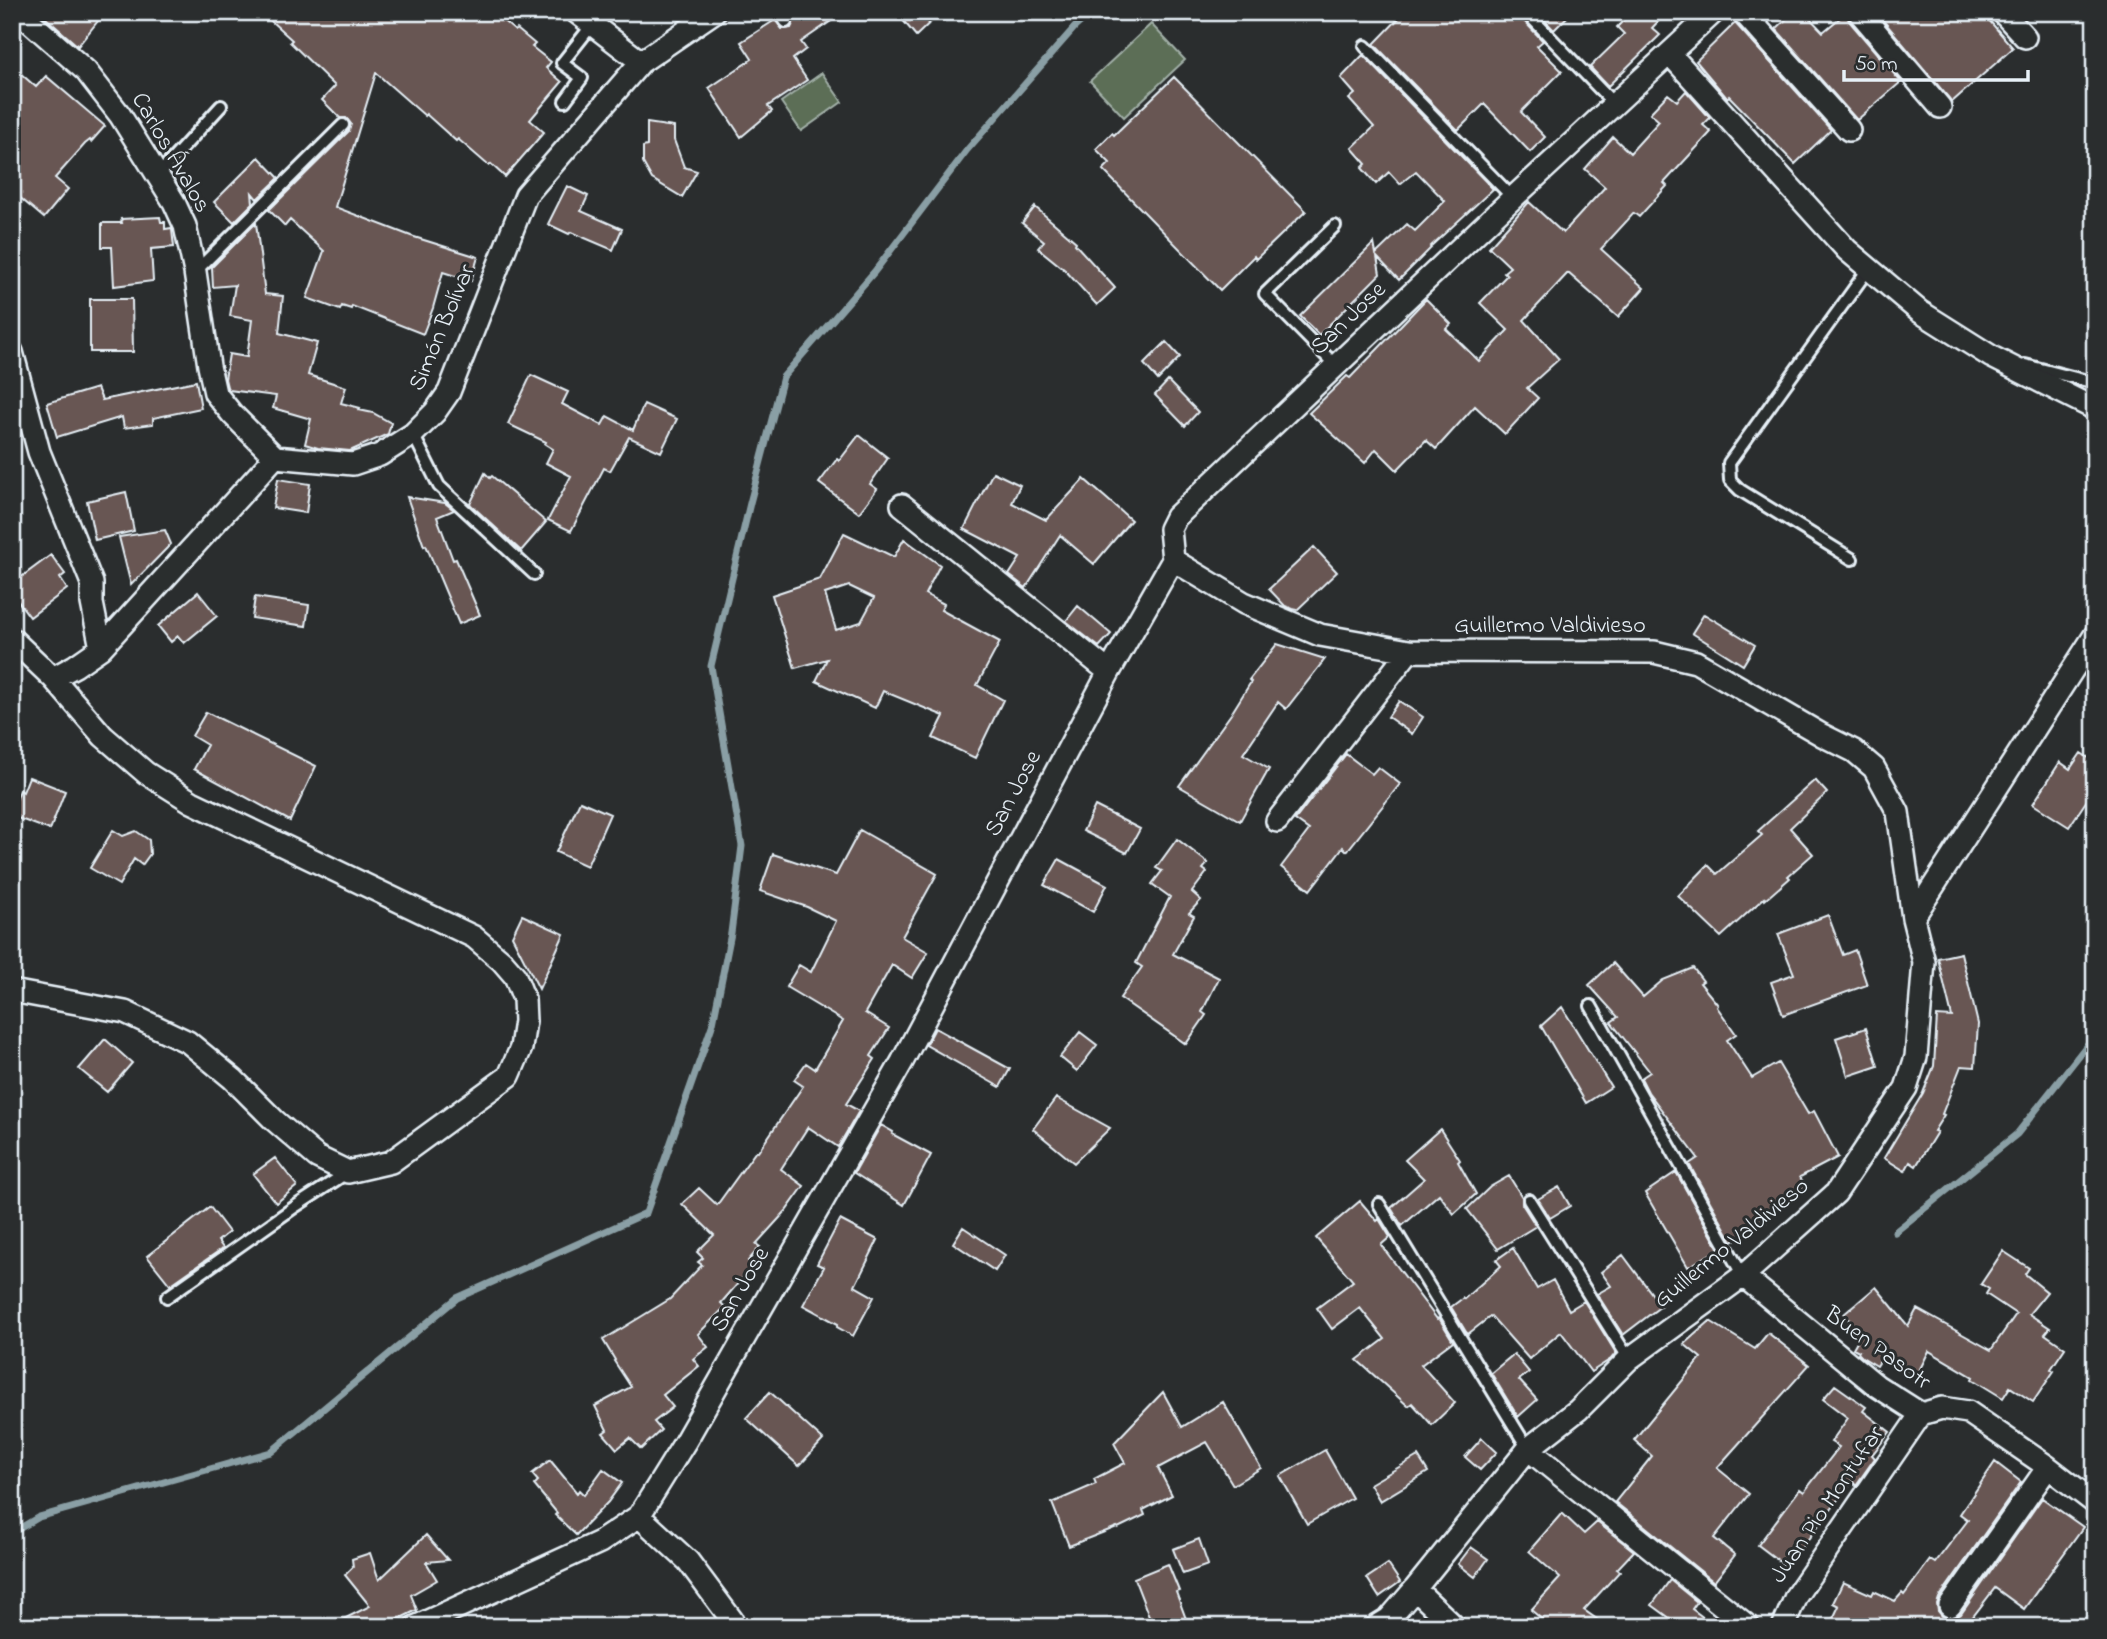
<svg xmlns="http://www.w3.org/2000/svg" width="2107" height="1639" viewBox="0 0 2107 1639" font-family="'Indie Flower',sans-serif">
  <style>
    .green { fill: #5c6e57; stroke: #a2b0a8; stroke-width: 2 }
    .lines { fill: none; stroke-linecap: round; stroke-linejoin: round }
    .stream { stroke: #8a9fa5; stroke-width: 7 }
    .building { fill: #685652; stroke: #e8f1f8; stroke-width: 2; fill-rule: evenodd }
    .lane-casing { stroke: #e8f1f8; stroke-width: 16 }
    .street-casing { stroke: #e8f1f8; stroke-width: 26 }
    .lane { stroke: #2a2d2e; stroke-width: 10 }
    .street { stroke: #2a2d2e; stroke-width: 21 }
    .labels { text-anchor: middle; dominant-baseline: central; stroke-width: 6; stroke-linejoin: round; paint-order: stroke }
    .street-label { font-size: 24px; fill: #e8f1f8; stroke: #2a2d2e }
  </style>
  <rect width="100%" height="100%" fill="#2a2d2e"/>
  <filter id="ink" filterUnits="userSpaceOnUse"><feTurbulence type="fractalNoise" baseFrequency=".0143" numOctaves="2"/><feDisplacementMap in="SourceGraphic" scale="14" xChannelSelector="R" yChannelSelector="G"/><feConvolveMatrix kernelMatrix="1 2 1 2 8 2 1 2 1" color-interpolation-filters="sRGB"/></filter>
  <g filter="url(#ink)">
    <path class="green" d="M1151 24 1185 60 1124 117 1090 81Z
      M822 73 842 102 801 131 781 102Z"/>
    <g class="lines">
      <path class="stream" d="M1895 1232 2017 1134 2095 1035
        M12 1533 39 1517 271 1452 457 1298 646 1213 713 1023 731 933 742 846 711 666 750 503 783 377 875 271 967 150 1075 27 1092 12"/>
    </g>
    <path class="building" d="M39 12H105L78 46Z
      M261 12H493L515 31 517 29 535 44 532 47 551 62 546 68 562 82 530 120 544 132 505 177 491 164 489 166 458 139 456 141 426 114 425 116 376 73 335 207 411 236 478 257 471 281 443 272 433 308 423 334 352 306 351 309 342 306 340 310 307 298 324 251 290 220 285 226 269 210 349 131 351 124 346 118H340L322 100 335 86 290 42 292 40Z
      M789 12H844L801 42 806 49 793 59 807 80 768 106 772 111 741 137 709 88 752 59 741 42 775 20 782 29 791 28 794 21Z
      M896 12H941L916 36Z
      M1405 12H1518L1520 17 1543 41 1537 46 1562 71 1521 112 1545 137 1530 152 1484 104 1458 130 1374 44Z
      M1537 12H1572L1554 30Z
      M1632 12H1667L1652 28 1660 35 1608 86 1590 67 1624 34 1617 27Z
      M1794 12H1804L1823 32 1846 13 1849 21 1901 82 1857 120 1776 29Z
      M1876 12H1982L2013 48 1952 102Z
      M1735 23 1831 130 1795 164 1729 96 1727 98 1696 61Z
      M1363 55 1493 189 1430 247 1431 248 1399 280 1377 257 1380 274 1319 335 1300 316 1374 243 1376 254 1407 224 1415 231 1445 201 1416 171 1400 184 1389 172 1376 184 1362 168 1366 164 1352 148 1374 127 1349 99 1355 94 1341 78Z
      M12 66 36 87 46 76 105 126 91 142 90 140 85 144 55 178 68 189 44 218 12 191Z
      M1174 77 1306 211 1256 259 1254 256 1220 290 1103 170 1110 163 1096 149 1112 133 1114 135Z
      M1686 91 1710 118 1703 125 1711 132 1664 183 1667 186 1639 217 1634 213 1601 249 1644 288 1618 317 1568 273 1524 320 1559 359 1527 388 1538 398 1505 434 1475 406 1436 449 1426 440 1397 470 1376 449 1365 463 1309 413 1347 376 1350 378 1426 299 1451 324 1446 329 1479 361 1508 330 1480 303 1507 275 1504 272 1510 267 1489 247 1529 202 1563 233 1605 187 1585 169 1613 137 1630 153 1659 121 1650 113 1668 94 1677 101Z
      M647 123 674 127V140L684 167 697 171 682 197 652 179 643 163V147L647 146Z
      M259 157 279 178 257 199 252 193 253 203 234 222 214 202Z
      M567 186 588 196 581 211 622 229 613 250 571 232 569 234 548 224Z
      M1035 207 1076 242 1075 244 1115 288 1097 305 1065 270 1038 248 1044 241 1022 223Z
      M160 217 161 222H165V229L172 228V230L174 247 151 249 153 281 114 286 112 247H102V223H122L121 219Z
      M256 223 265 294 283 296 279 333 317 343 308 375 346 387 341 403 360 408 359 410 373 413 391 423 388 434 350 451 318 448 305 444 311 419 273 408 276 396 229 390 227 387 225 379 229 354 247 357 252 320 230 316 235 285 213 287 212 267Z
      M90 299H132L133 352H90Z
      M1166 342 1180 357 1158 380 1144 364Z
      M531 375 568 392 562 404 600 424 602 425 607 416 633 430 644 404 677 419 661 452 629 437 610 471 604 468 571 531 548 520 571 476 546 463 553 449 545 444 546 442 508 424Z
      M196 381 201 408 153 418V424L124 428 122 417 57 437 47 403 97 388 102 400Z
      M1168 381 1198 412 1185 426 1155 395Z
      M859 435 888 458 870 484 877 489 859 513 819 483 837 459 839 461Z
      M993 472 1020 485 1012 503 1046 520 1084 479 1131 520 1094 564 1060 535 1026 588 1009 575 1020 558 964 529Z
      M485 473 490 478 492 476 546 522 521 551 470 504Z
      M278 479 310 484 306 513 273 508Z
      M126 492 134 531 95 540 87 501Z
      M407 497 445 503 454 510 437 517 453 560 456 559 480 615 459 624 426 545 424 546Z
      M165 530 171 544 131 585 119 537Z
      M844 533 894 557 904 539 940 565 925 594 944 604 941 610 1000 642 977 685 1003 700 975 758 933 738 944 716 883 691 875 708 816 681 827 659 795 668 772 595 820 579ZM849 586 874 598 861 622 836 630 825 594Z
      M1314 547 1337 572 1297 610 1293 609 1285 606 1269 589Z
      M51 555 65 574 60 578 67 589 30 617 12 593V584Z
      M198 592 217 616 184 643 178 636 171 642 158 626Z
      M255 597 309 605 306 626 252 618Z
      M1078 606 1111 634 1099 647 1066 621Z
      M1704 614 1755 645 1743 665 1692 633Z
      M1277 644 1325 659 1286 709 1278 702 1243 754 1269 769 1240 821 1179 786 1231 714 1251 682 1249 680Z
      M1399 701 1423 717 1412 734 1388 717Z
      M206 712 316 766 290 821 194 769 207 745 192 736Z
      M2081 753 2095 762V788L2069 827 2033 804 2060 762 2070 769Z
      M1346 754 1372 774 1378 767 1400 784 1347 851 1343 847 1310 890 1281 867 1309 830 1295 820Z
      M29 777 65 791 50 830 12 816V811L20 790 23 792Z
      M1815 780 1827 793 1790 828 1813 854 1788 876 1790 878 1765 900 1764 898 1721 937 1678 896 1708 865 1717 874 1762 835 1758 831Z
      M580 801 610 814 587 866 556 852Z
      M1095 806 1140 829 1127 853 1083 831Z
      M113 830 123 836 136 831 149 840 150 854 142 865 134 859 119 885 90 868Z
      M860 830 937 874 902 937 928 952 912 978 892 965 865 1013 889 1028 871 1056 875 1059 846 1104 859 1111 838 1147 808 1127 781 1169 804 1186 786 1211 756 1244 760 1247 748 1261 753 1266 721 1303 725 1307 698 1334 708 1347 693 1359 699 1366 663 1395 673 1407 654 1422 661 1430 641 1449 630 1438 617 1449 603 1433 607 1430 595 1406 631 1387 614 1361 615 1360 603 1340 670 1299 702 1265 698 1262 703 1258 697 1252 714 1235 682 1204 699 1188 717 1205 756 1151 758 1152 803 1086 794 1080 806 1063 815 1069 843 1021 786 987 799 965 811 972 836 921 807 907 760 891 773 854 836 875Z
      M1177 839 1208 863 1203 869 1207 872 1192 892 1201 900 1189 913 1194 916 1173 954 1219 978 1202 1012 1206 1015 1186 1044 1120 998 1142 967 1136 963 1170 897 1152 884 1162 871 1156 868Z
      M1059 859 1107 885 1093 912 1044 885Z
      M522 915 564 934 539 989 512 936Z
      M1828 915 1843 955 1855 950 1867 985 1783 1015 1771 982 1794 974 1778 934Z
      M1961 953 1978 1024 1975 1067 1961 1066 1942 1114 1944 1115 1934 1131 1937 1132 1916 1166 1910 1162 1905 1171 1884 1158 1923 1093 1934 1066 1937 1016 1952 1017 1938 958Z
      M1613 963 1643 997 1663 980 1693 968 1703 981 1700 983 1718 1005 1717 1007 1736 1034 1727 1040 1752 1078 1778 1063 1808 1114 1814 1111 1838 1157 1800 1177 1806 1187 1763 1217 1766 1222 1737 1240 1736 1239 1732 1241 1689 1164 1698 1158 1648 1092 1641 1078 1650 1072 1611 1022 1618 1017 1589 985Z
      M1562 1007 1611 1087 1586 1103 1541 1026Z
      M935 1028 1010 1069 1000 1087 926 1045Z
      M1866 1028 1878 1066 1848 1076 1836 1038Z
      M1080 1032 1097 1045 1077 1071 1060 1057Z
      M105 1039 132 1063 107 1092 79 1069Z
      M1056 1098 1110 1128 1074 1163 1033 1129Z
      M881 1125 893 1132 892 1134 931 1155 904 1205 854 1173Z
      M1440 1129 1460 1160 1458 1162 1476 1194 1454 1214 1439 1194 1402 1226 1391 1208 1424 1179 1405 1160Z
      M275 1158 297 1186 276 1203 253 1174Z
      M1676 1172 1719 1249 1688 1267 1645 1193Z
      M1509 1176 1522 1197V1204L1536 1226 1498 1249 1467 1209 1490 1187Z
      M1559 1187 1570 1206 1550 1218 1538 1199Z
      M1360 1201 1377 1221 1379 1219 1390 1237 1381 1245 1437 1319 1439 1318 1453 1341 1421 1365 1455 1403 1432 1425 1412 1403 1408 1406 1357 1360 1385 1339 1360 1308 1332 1329 1317 1308 1353 1281 1316 1238Z
      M210 1207 229 1232 218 1241 223 1248 170 1285 147 1256Z
      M840 1220 878 1240 855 1286 874 1297 853 1336 837 1327 838 1324 803 1305 824 1267 817 1264Z
      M963 1227 1005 1255 995 1271 953 1243Z
      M1513 1248 1537 1289 1553 1280 1569 1310 1584 1301 1616 1353 1611 1359 1591 1372 1561 1332 1529 1359 1491 1316 1468 1334 1466 1332 1451 1307 1463 1298 1464 1299 1501 1266 1496 1260Z
      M2003 1251 2029 1268 2025 1274 2047 1292 2029 1314 2050 1328 2045 1334 2065 1348 2051 1369 2054 1371 2033 1402 2010 1387 2003 1398 1972 1379 1973 1377 1929 1351 1917 1375 1882 1358 1877 1366 1862 1357 1858 1353 1859 1351 1853 1348 1861 1334 1844 1314 1876 1287 1908 1326 1917 1309 1991 1350 2016 1314 1986 1294 1989 1289 1981 1284Z
      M1623 1255 1661 1306 1623 1335 1597 1294 1611 1286 1601 1272Z
      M1710 1321 1755 1349 1768 1333 1809 1365 1717 1468 1749 1494 1714 1538 1735 1555 1714 1582 1615 1502 1652 1456 1634 1440 1701 1358 1684 1344Z
      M1514 1354 1529 1372 1519 1380 1537 1400 1518 1417 1491 1373Z
      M1835 1385 1866 1407 1863 1411 1890 1432 1872 1455 1875 1458 1856 1485 1852 1481 1787 1567 1758 1545 1800 1489 1804 1492 1839 1447 1831 1442 1848 1418 1823 1399Z
      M770 1392 823 1440 799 1466 746 1418Z
      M1163 1392 1182 1427 1223 1402 1261 1468 1233 1485 1207 1442 1158 1468 1172 1495 1143 1510 1145 1515 1118 1528 1117 1527 1069 1546 1052 1503 1096 1484 1094 1479 1125 1463 1114 1443Z
      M1482 1438 1497 1452 1480 1470 1465 1457Z
      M1325 1450 1352 1498 1307 1524 1280 1476Z
      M1418 1456 1428 1472 1380 1501 1370 1484Z
      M550 1460 577 1493 579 1490 584 1495 603 1469 622 1483 608 1502 576 1535 555 1515 557 1513 534 1485 538 1481 532 1474Z
      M1995 1462 2021 1482 1939 1598 1937 1604 1938 1611 1942 1616 1948 1619 1955 1618 1961 1614 2042 1498 2083 1527 2024 1609 1995 1588 1965 1627H1829L1839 1606 1833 1603 1843 1582 1872 1595 1874 1591 1895 1601 1902 1593 1904 1595 1930 1560 1935 1563 1968 1520 1960 1514Z
      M1562 1513 1584 1534 1597 1522 1634 1551 1617 1569 1620 1571 1584 1610 1608 1627H1551L1531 1610 1560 1578 1529 1551Z
      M426 1535 448 1560 426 1562 437 1580 411 1595 417 1610 383 1627H328L370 1606 345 1575 353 1567 352 1559 370 1553 379 1580Z
      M1199 1539 1208 1565 1183 1574 1173 1549Z
      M1471 1547 1488 1559 1475 1577 1458 1564Z
      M1168 1564 1179 1591 1176 1592 1189 1627H1153L1134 1578Z
      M1388 1564 1400 1582 1379 1597 1367 1578Z
      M1670 1580 1697 1602 1692 1609 1716 1627H1682L1652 1605Z"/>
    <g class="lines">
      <g class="lane-casing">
        <path id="lane" d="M779 12 786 22
          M1526 12 1614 104
          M1688 12 1701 24
          M1365 46 1513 198
          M565 101 582 78 562 63 592 25
          M157 176 221 106
          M1335 226 1265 294 1337 367
          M195 272 343 125
          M2025 365 2095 383
          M413 434 439 486 534 574
          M1852 559 1740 490 1730 480 1729 463 1869 268
          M1591 1006 1743 1276
          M1529 1200 1629 1359
          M1379 1204 1528 1449
          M167 1297 296 1206 348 1172"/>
      </g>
      <g class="street-casing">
        <path id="street" d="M19 12 86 71 120 115 174 202 185 226 195 272 209 366 215 393 232 414 275 457
          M576 12 641 62
          M1743 12 1849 130
          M1859 12 1940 107
          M2002 12 2025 37
          M1670 54 1847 250 1919 311 1992 357 2095 409
          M12 352 39 452 92 583V603L101 648
          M275 457 353 464 380 455 413 434 435 412 449 392 526 195 641 62 714 12
          M902 505 1109 672
          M1173 560 1244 603 1320 635 1409 651 1654 652 1696 662 1822 735 1854 751 1874 768 1898 812 1913 918 1924 962 1916 1057 1906 1088 1836 1193 1743 1276 1629 1359 1578 1410 1528 1449 1415 1589 1389 1619 1376 1627
          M12 639 53 678 75 666 101 648 275 457
          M1277 821 1409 651
          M1913 918 2095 635
          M12 991 125 1012 188 1042 233 1079 274 1120 317 1157 348 1172 391 1162 509 1076 521 1048 525 1021 524 999 515 976 502 961 474 937 192 802 146 773 103 736 53 678
          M1743 1276 1877 1386 1921 1414 1942 1408 1968 1412 2048 1467 2095 1503
          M1528 1449 1749 1627
          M639 1516 688 1561 732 1620 735 1627
          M1415 1589 1455 1627
          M1950 1606 2048 1467
          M415 1627 600 1542 639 1516 685 1442 902 1062 1109 672 1173 560 1170 529 1176 517 1513 198 1714 12
          M1783 1627 1796 1596 1921 1414"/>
      </g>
      <use href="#lane" class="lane"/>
      <use href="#street" class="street"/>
    </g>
  </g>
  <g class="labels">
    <g class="street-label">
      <text transform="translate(170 153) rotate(60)">Carlos Ávalos</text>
      <text transform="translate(1349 319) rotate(-44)">San Jose</text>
      <text transform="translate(443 328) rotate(-67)">Simón Bolívar</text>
      <text x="1550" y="626">Guillermo Valdivieso</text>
      <text transform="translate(1014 794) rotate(-62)">San Jose</text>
      <text transform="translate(1732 1244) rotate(-39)">Guillermo Valdivieso</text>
      <text transform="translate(741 1290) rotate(-60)">San Jose</text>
      <text transform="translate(1877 1349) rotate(36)">Buen Pasotr</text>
      <text transform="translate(1828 1505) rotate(-56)">Juan Pio Montufar</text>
    </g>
  </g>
  <rect width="2107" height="1639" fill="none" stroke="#2a2d2e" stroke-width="42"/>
  <rect x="21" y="21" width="2065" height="1597" fill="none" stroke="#e8f1f8" stroke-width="2.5" filter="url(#ink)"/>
  <path d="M1844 70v10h184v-10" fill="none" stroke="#e8f1f8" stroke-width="3.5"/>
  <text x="1855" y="70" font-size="21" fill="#e8f1f8" stroke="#2a2d2e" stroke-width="5" paint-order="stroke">50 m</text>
</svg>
